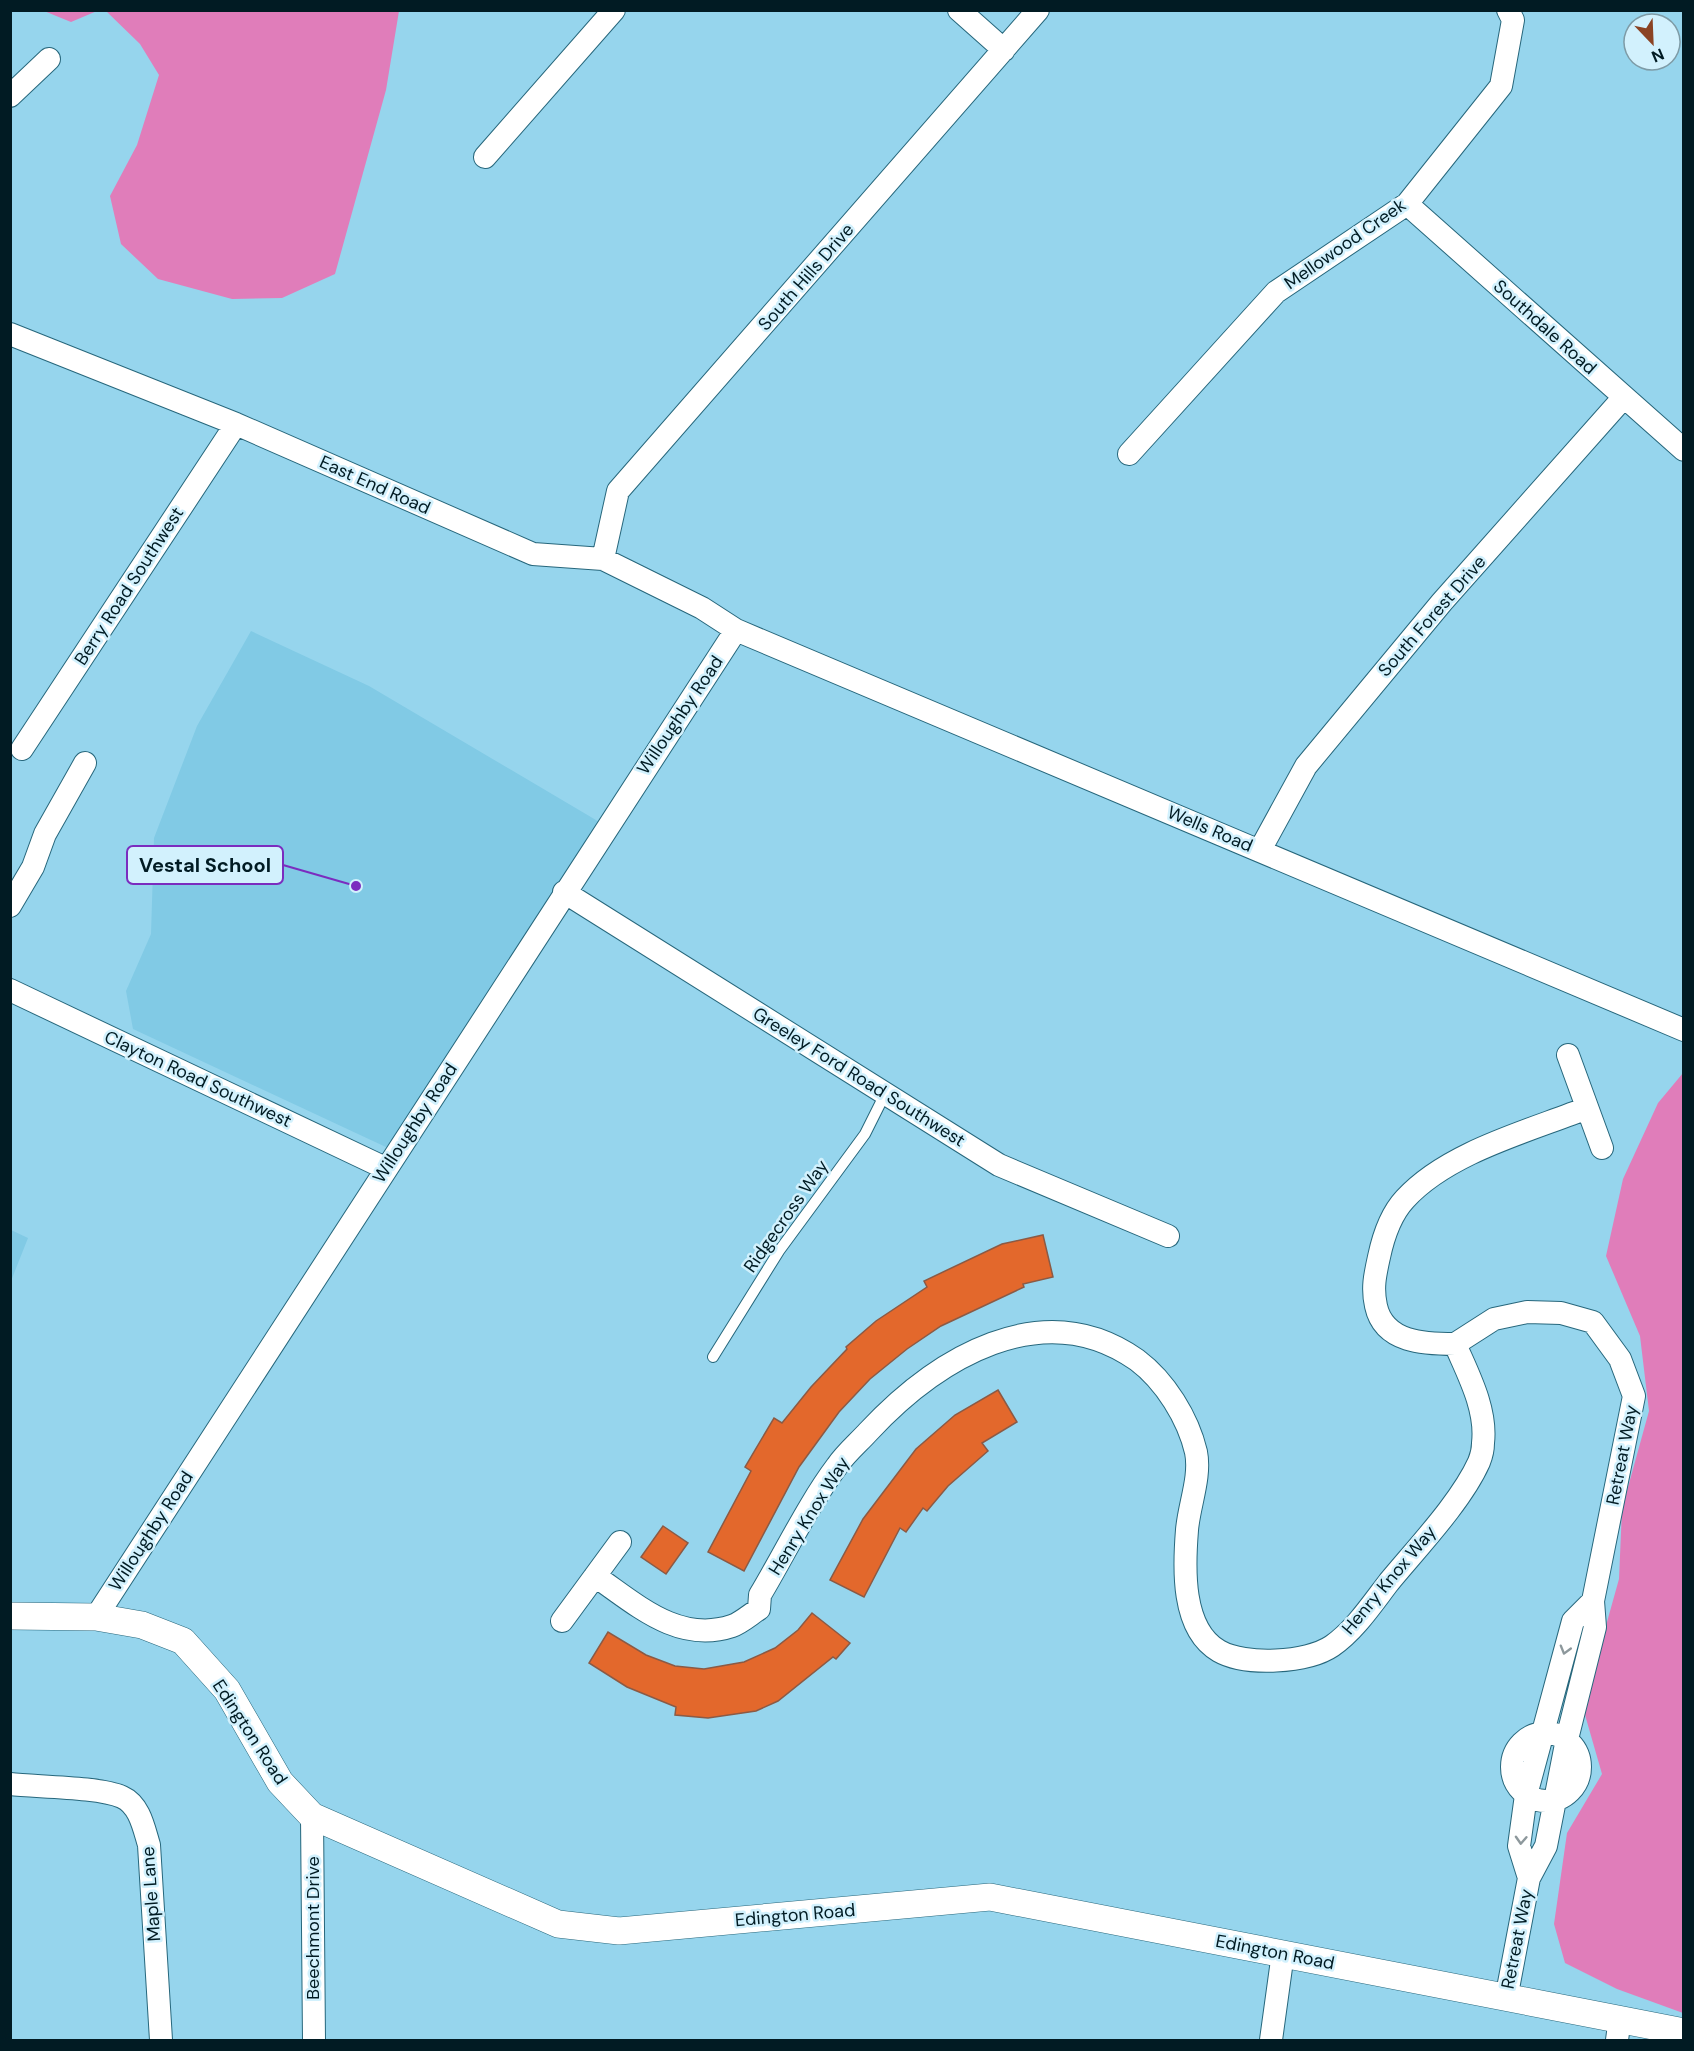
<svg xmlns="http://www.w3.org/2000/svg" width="1694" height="2051" viewBox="0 0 1694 2051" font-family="'DM Sans',sans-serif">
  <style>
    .built { fill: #81cae5 }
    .green { fill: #e07dba }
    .building { fill: #e3682c; stroke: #8b5a45; stroke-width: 1.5 }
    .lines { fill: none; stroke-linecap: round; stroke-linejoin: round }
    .service-casing { stroke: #27677c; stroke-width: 12 }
    .minor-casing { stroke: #27677c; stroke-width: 24 }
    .tertiary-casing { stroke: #27677c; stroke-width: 28 }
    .service { stroke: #fff; stroke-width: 10 }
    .minor { stroke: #fff; stroke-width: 22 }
    .tertiary { stroke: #fff; stroke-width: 27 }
    .oneway { stroke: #8d989c }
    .labels { text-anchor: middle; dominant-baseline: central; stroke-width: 5; stroke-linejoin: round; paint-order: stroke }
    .street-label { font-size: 18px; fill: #011b23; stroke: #d2f1fd }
    .leader { fill: none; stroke: #7b2cbf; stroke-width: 2 }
    .callout-dot { fill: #7b2cbf; stroke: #d2f1fd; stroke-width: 2 }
    .callout { fill: #d2f1fd; stroke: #7b2cbf; stroke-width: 2 }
    .callout-label { font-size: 20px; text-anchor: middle; font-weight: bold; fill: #011b23 }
  </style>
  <rect width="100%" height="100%" fill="#96d5ed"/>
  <path class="built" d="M251 631 369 686 601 823 388 1148 133 1029 126 991 151 934 154 838 197 726Z
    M11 1230 28 1238 11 1281Z"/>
  <path class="green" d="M44 11H97L71 22Z
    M106 11H399L386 90 335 274 282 298 232 299 158 279 121 244 110 196 137 145 159 75 140 44Z
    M1683 1073V2013L1617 1989 1565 1963 1554 1924 1567 1833 1602 1774 1583 1708 1619 1579 1622 1509 1649 1411 1640 1336 1606 1256 1623 1179 1658 1103Z"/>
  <path class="building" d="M1043 1235 1053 1277 1023 1284 1024 1287 941 1326 907 1349 870 1379 839 1412 799 1467 744 1571 708 1552 751 1471 745 1467 774 1418 782 1423 811 1387 847 1349 846 1347 876 1321 927 1287 924 1281 1002 1244Z
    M998 1390 1017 1422 982 1443 988 1451 948 1486 927 1511 923 1508 906 1532 900 1528 864 1597 830 1580 863 1519 916 1449 955 1415Z
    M663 1526 688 1543 666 1574 641 1557Z
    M812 1613 850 1643 836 1659 833 1657 778 1701 756 1711 708 1718 675 1715 676 1707 627 1687 589 1663 608 1632 646 1655 675 1666 704 1669 744 1662 775 1648 798 1630Z"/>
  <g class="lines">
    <g class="service-casing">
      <path id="service" d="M713 1357 779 1251 865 1134 885 1094"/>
    </g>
    <g class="minor-casing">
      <path id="minor" d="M959 10 1004 50
        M10 96 49 59
        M485 157 614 10
        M1407 204 1684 450
        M10 334 236 424 533 554 603 559 702 608 736 630 1684 1030
        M1129 454 1276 292 1407 204 1501 86 1513 20 1508 10
        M603 559 618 491 1038 10
        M22 749 236 424
        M1260 850 1306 766 1442 602 1624 397
        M564 892 999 1165 1168 1236
        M10 906 33 867 45 834 85 763
        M10 990 385 1168
        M1568 1055 1602 1148
        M1455 1344 1494 1319 1527 1312 1561 1313 1593 1322 1620 1359 1634 1396 1593 1601 1595 1627 1567 1739 1546 1846 1529 1878 1506 1999
        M1455 1344C1425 1344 1384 1343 1376 1306 1372 1288 1375 1275 1379 1257 1383 1238 1391 1214 1405 1199 1448 1152 1529 1131 1587 1108
        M595 1576C636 1604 678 1644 732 1626 741 1623 751 1614 759 1609L760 1595C784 1555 809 1503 837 1466 845 1454 858 1443 868 1432 936 1359 1042 1293 1137 1360 1165 1381 1188 1418 1196 1452 1201 1477 1189 1505 1187 1530 1184 1567 1181 1629 1219 1651 1245 1666 1307 1663 1332 1646 1355 1630 1372 1604 1389 1582 1417 1548 1461 1502 1479 1462 1481 1457 1483 1449 1483 1443 1487 1409 1468 1374 1455 1344
        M96 1617 736 630
        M562 1621 620 1542
        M1512 1767a34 34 0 1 1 68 0a34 34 0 1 1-68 0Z
        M10 1784C37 1787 100 1787 122 1797 140 1805 144 1829 149 1845L161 2040
        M312 1816 314 2040
        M1529 1878 1519 1846 1526 1795 1573 1621 1593 1601
        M1271 2040 1283 1953
        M1617 2040 1620 2018"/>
    </g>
    <g class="tertiary-casing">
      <path id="tertiary" d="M10 1616 96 1617 142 1625 183 1641 227 1690 280 1782 312 1816 558 1924 619 1931 990 1897 1684 2032"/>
    </g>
    <use href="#service" class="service"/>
    <use href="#minor" class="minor"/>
    <use href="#tertiary" class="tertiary"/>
  </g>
  <defs><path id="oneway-chevron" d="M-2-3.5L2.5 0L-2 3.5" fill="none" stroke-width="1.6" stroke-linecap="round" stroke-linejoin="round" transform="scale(1.5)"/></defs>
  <g class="oneway">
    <use href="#oneway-chevron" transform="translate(1565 1650) rotate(106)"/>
    <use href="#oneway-chevron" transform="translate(1521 1840) rotate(93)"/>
  </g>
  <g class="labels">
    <g class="street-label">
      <text transform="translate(1345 244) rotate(-35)">Mellowood Creek</text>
      <text transform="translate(806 277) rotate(-49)">South Hills Drive</text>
      <text transform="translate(1545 327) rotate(42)">Southdale Road</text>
      <text transform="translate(375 485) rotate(24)">East End Road</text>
      <text transform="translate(129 586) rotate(-57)">Berry Road Southwest</text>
      <text transform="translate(1432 616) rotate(-49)">South Forest Drive</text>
      <text transform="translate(680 715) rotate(-56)">Willoughby Road</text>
      <text transform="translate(1210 829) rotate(23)">Wells Road</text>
      <text transform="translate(859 1077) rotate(32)">Greeley Ford Road Southwest</text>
      <text transform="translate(198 1079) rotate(25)">Clayton Road Southwest</text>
      <text transform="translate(415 1123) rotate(-57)">Willoughby Road</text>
      <text transform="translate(786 1216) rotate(-55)">Ridgecross Way</text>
      <text transform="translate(1622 1455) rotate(-79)">Retreat Way</text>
      <text transform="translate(809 1516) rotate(-58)">Henry Knox Way</text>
      <text transform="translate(151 1531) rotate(-57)">Willoughby Road</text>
      <text transform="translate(1389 1580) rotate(-50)">Henry Knox Way</text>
      <text transform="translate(250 1732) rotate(57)">Edington Road</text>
      <text transform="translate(151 1894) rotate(-94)">Maple Lane</text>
      <text transform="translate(795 1915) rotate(-5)">Edington Road</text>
      <text transform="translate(313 1928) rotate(-90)">Beechmont Drive</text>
      <text transform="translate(1517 1939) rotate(-79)">Retreat Way</text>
      <text transform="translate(1275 1952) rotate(11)">Edington Road</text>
    </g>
  </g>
  <path class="leader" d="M356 886L283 865"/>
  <circle class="callout-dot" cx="356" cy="886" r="6"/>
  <rect class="callout" x="127" y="846" width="156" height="38" rx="6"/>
  <g class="callout-label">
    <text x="205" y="872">Vestal School</text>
  </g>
  <rect width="1694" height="2051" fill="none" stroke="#011b23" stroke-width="24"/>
  <g transform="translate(1652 42) rotate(157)"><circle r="28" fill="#d2f1fd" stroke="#7e9ba6" stroke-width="1.5"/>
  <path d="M0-4.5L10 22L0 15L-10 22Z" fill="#8b4323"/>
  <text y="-9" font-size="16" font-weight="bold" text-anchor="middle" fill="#011b23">N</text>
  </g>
</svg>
